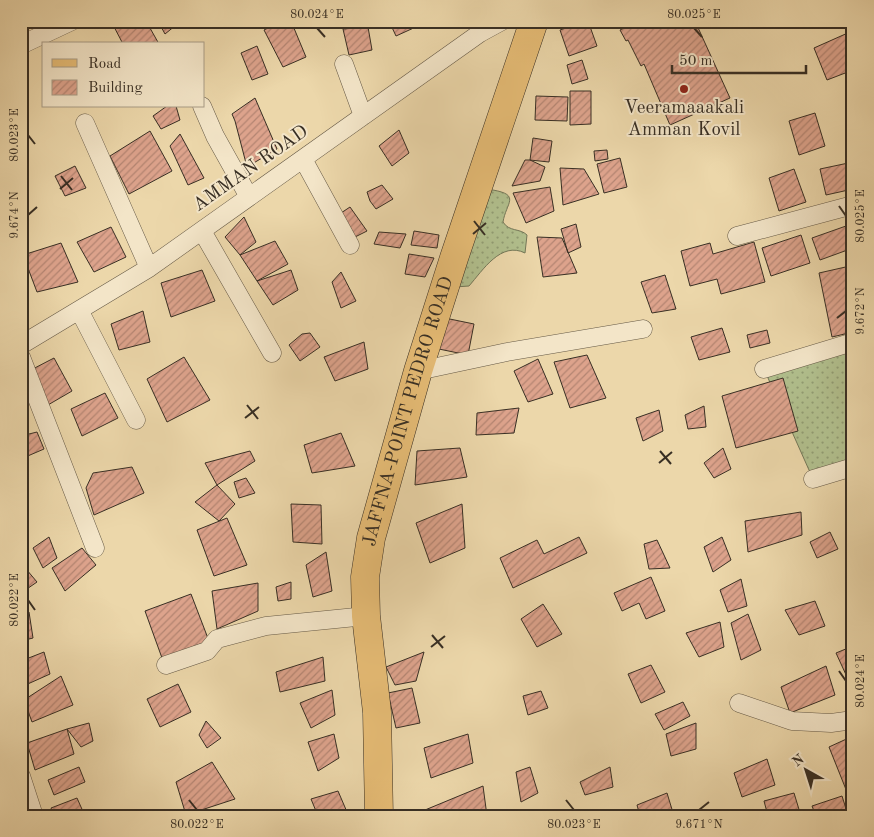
<svg xmlns="http://www.w3.org/2000/svg" width="874" height="837" viewBox="0 0 874 837" font-family="'Old Standard TT',serif">
  <style>
    .grass { fill: url(#grass-dots); stroke: #747758 }
    .building { fill: url(#building-hatch); stroke: #382f24 }
    .lines { fill: none; stroke-linecap: round; stroke-linejoin: round }
    .minor-casing { stroke: #655946; stroke-width: 19 }
    .primary-casing { stroke: #382f24; stroke-width: 29 }
    .minor { stroke: #f3e5c8; stroke-width: 18 }
    .primary { stroke: #e6bc75; stroke-width: 28 }
    .ticks { fill: none; stroke: #382f24; stroke-width: 2 }
    .poi-dot { fill: #8f2418; stroke: #f3e5c8; stroke-width: 2 }
    .labels { text-anchor: middle; dominant-baseline: central; stroke-width: 4; stroke-linejoin: round; paint-order: stroke }
    .poi-label { font-size: 19px; fill: #382f24; stroke: #f3e5c8 }
    .street-label { font-size: 19px; fill: #382f24; stroke: #f3e5c8 }
    .neatline { fill: none; stroke: #382f24; stroke-width: 2 }
    .ticks-label { font-size: 12px; text-anchor: middle; fill: #382f24 }
  </style>
  <defs>
    <pattern id="grass-dots" width="8" height="8" patternUnits="userSpaceOnUse" patternTransform="scale(1.25)"><rect width="8" height="8" fill="#b1bf8d"/><path d="M2 2h.1M6 6h.1" fill="none" stroke="#919c73" stroke-width="1.8" stroke-linecap="round"/></pattern>
    <pattern id="building-hatch" width="6" height="6" patternUnits="userSpaceOnUse" patternTransform="scale(1.25)"><rect width="6" height="6" fill="#dda38c"/><path d="M-1 1l2-2M0 6l6-6M5 7l2-2" fill="none" stroke="#b48572"/></pattern>
  </defs>
  <rect width="100%" height="100%" fill="#ecd7aa"/>
  <filter id="stains"><feTurbulence type="fractalNoise" baseFrequency=".004" numOctaves="4"/><feColorMatrix values="0 0 0 0 .2 0 0 0 0 .09 0 0 0 0 .02 0 0 0 .5 -.17"/></filter>
  <radialGradient id="worn" r=".72"><stop offset=".6" stop-color="#630" stop-opacity="0"/><stop offset="1" stop-color="#630" stop-opacity=".3"/></radialGradient>
  <path class="grass" d="M493 190C521 195 506 203 503 222 509 232 520 228 527 235L525 253C501 241 483 270 469 286L455 287 477 192Z
    M853 342V467L813 479 764 369Z"/>
  <path class="building" d="M111 21H146L159 44H123Z
    M158 21H181L165 34Z
    M282 21H291L306 57 283 67 264 30Z
    M389 21H429L396 36Z
    M585 21H588L597 46 569 56 560 30Z
    M620 21H695L730 98 670 125 644 64 641 66 628 40 626 41 620 30 624 28Z
    M368 27 372 50 349 55 343 29Z
    M850 32 853 39V70L827 80 814 48Z
    M257 46 268 74 252 80 241 53Z
    M582 60 588 79 572 84 567 65Z
    M570 91H591V124L570 125Z
    M536 96 568 97 567 121 535 120Z
    M255 98 277 149 247 167 235 121 232 114Z
    M167 106H176L180 120 161 129 153 116Z
    M815 113 825 146 799 155 789 121Z
    M399 130 409 153 392 166 379 146Z
    M150 131 172 171 129 194 110 156Z
    M180 134 204 178 188 185 170 146Z
    M533 138 552 141 549 162 530 160Z
    M607 150 608 159 595 161 594 151Z
    M620 158 627 187 604 193 597 164Z
    M525 160H530L545 167 540 181 512 186Z
    M853 162V189L826 195 820 169Z
    M75 166 86 188 65 196 55 176Z
    M560 168 584 169 599 194 563 205Z
    M794 169 806 202 779 211 769 178Z
    M382 185 393 199 376 209 370 201 367 192Z
    M550 187 554 211 526 223 513 193Z
    M350 207 367 231 355 237 335 217Z
    M244 217 256 242 240 255 225 237Z
    M576 224 581 247 568 253 561 229Z
    M846 226 853 248 820 260 812 238Z
    M111 227 126 257 94 272 77 242Z
    M414 231 439 235 437 248 411 245Z
    M379 232 406 234 400 248 374 244Z
    M801 235 810 263 771 276 762 248Z
    M537 237 562 238 577 273 543 277Z
    M275 241 288 264 257 281 240 255Z
    M754 242 765 282 721 294 717 279 690 286 681 251 710 243 713 254Z
    M61 243 78 282 37 292 23 255Z
    M409 254 434 258 425 277 405 274Z
    M850 266 853 279V332L832 337 819 273Z
    M202 270 215 301 171 317 161 283Z
    M291 270 298 290 273 305 257 281Z
    M341 272 356 301 341 308 332 282Z
    M665 275 676 309 652 313 641 282Z
    M143 311 150 342 119 350 111 324Z
    M440 317 474 324 468 355 434 348Z
    M722 328 730 352 699 360 691 337Z
    M767 330 770 343 750 348 747 335Z
    M310 333 320 347 300 361 289 345 302 334Z
    M364 342 368 369 335 381 324 357Z
    M587 355 606 398 570 408 554 362Z
    M184 357 210 400 167 422 147 379Z
    M54 358 72 391 41 409 27 372Z
    M538 359 553 394 528 402 514 371Z
    M783 378 798 431 736 448 722 396Z
    M105 393 118 418 82 436 71 409Z
    M704 406 706 427 688 429 685 415Z
    M519 408 514 433 476 435 477 413Z
    M659 410 663 431 643 441 636 418Z
    M37 432 44 449 23 458 21 453V436Z
    M341 433 355 466 312 473 304 445Z
    M460 448 467 477 415 485 417 451Z
    M723 448 731 469 714 478 704 463Z
    M250 451 255 461 217 485 205 463Z
    M132 467 144 493 94 515 86 488 93 473Z
    M246 478 255 493 239 498 234 482Z
    M217 485 235 504 219 521 195 502Z
    M291 504 321 505 322 544 293 542Z
    M462 504 465 548 430 563 416 523Z
    M801 512 802 535 748 552 745 521Z
    M227 518 247 565 214 576 197 530Z
    M830 532 838 549 817 558 810 542Z
    M49 537 57 558 43 568 33 548Z
    M579 537 587 553 513 588 500 558 537 540 544 554Z
    M722 537 731 560 713 572 704 547Z
    M657 540 670 568 649 569 644 544Z
    M82 548 96 565 65 591 52 568Z
    M326 552 332 591 313 597 306 565Z
    M21 563 37 582 21 593Z
    M651 577 665 611 646 619 639 603 622 611 614 593Z
    M741 579 747 606 728 612 720 590Z
    M291 582V599L278 601 276 587Z
    M258 583V611L217 629 212 591Z
    M191 594 209 641 162 658 145 611Z
    M815 601 825 626 799 635 785 610Z
    M543 604 562 634 537 647 521 619Z
    M29 612 33 638 21 641V617Z
    M748 614 761 650 741 660 731 623Z
    M720 622 724 647 699 657 686 633Z
    M853 646V690L836 653Z
    M44 652 50 674 21 687V661Z
    M424 652 416 681 395 685 386 667Z
    M323 657 325 681 280 692 276 672Z
    M651 665 665 692 641 703 628 674Z
    M826 666 835 695 790 713 781 687Z
    M61 676 73 705 32 722 24 700Z
    M178 684 191 712 160 727 147 699Z
    M412 688 420 723 396 728 388 693Z
    M332 690 335 715 311 728 300 703Z
    M541 691 548 708 528 715 523 696Z
    M683 702 690 716 664 730 655 714Z
    M206 721 221 738 207 748 199 735Z
    M89 723 93 741 81 747 67 729Z
    M696 723V749L671 756 666 734Z
    M67 729 74 754 35 770 27 743Z
    M334 734 339 758 318 771 308 742Z
    M468 734 473 763 431 778 424 748Z
    M853 736V790L847 792 829 747Z
    M767 759 775 785 742 797 734 773Z
    M212 762 235 799 186 815 176 782Z
    M79 767 85 782 54 795 48 780Z
    M530 767 538 793 521 802 516 772Z
    M610 767 613 787 585 795 580 782Z
    M483 786 487 816H426L425 810Z
    M338 791 347 812 335 816H318L311 799Z
    M667 793 674 816H640L637 805Z
    M794 793 801 816H768L764 801Z
    M842 796 848 815 816 816 812 806Z
    M77 798 85 816H54L51 808Z"/>
  <g class="lines">
    <g class="minor-casing">
      <path id="minor" d="M21 45 72 21
        M344 64 363 116
        M202 106 215 136 249 197
        M85 123 149 268
        M303 159 350 245
        M202 231 272 353
        M737 236 853 205
        M79 310 136 420
        M21 345 149 268 480 33 502 21
        M21 357 95 548
        M764 369 853 342
        M418 371 507 352 643 329
        M813 479 853 467
        M166 665 207 651 217 639 266 626 366 616
        M739 703 792 721 831 723 853 720
        M21 776 34 816"/>
    </g>
    <g class="primary-casing">
      <g id="primary">
        <path id="s1" d="M379 816 377 712 366 616 365 577 371 538 418 371 454 258 534 21"/>
      </g>
    </g>
    <use href="#minor" class="minor"/>
    <use href="#primary" class="primary"/>
  </g>
  <path class="ticks" d="M317 28 325 37M694 28 702 37M28 135 35 144M61 176 72 190M60 189 73 178M839 206 846 216M28 215 37 207M474 221 485 235M473 234 486 223M837 318 846 311M247 405 258 419M245 418 259 407M660 451 671 464M659 463 672 452M28 600 35 610M432 635 443 648M431 647 445 636M839 671 846 681M189 800 197 810M566 800 574 810M699 810 709 802"/>
  <circle class="poi-dot" cx="684" cy="89" r="5"/>
  <g class="labels">
    <g class="poi-label">
      <text x="684" y="108">Veeramaaakali<tspan x="684" dy="22">Amman Kovil</tspan></text>
    </g>
    <g class="street-label">
      <text transform="translate(251 169) rotate(-35)">AMMAN ROAD</text>
      <text stroke="none"><textPath href="#s1" startOffset="411">JAFFNA-POINT PEDRO ROAD</textPath></text>
    </g>
  </g>
  <rect width="874" height="837" fill="none" stroke="#ecd7aa" stroke-width="55"/>
  <rect x="42" y="42" width="162" height="65" fill="#f3e5c8" stroke="#a89c86"/>
  <rect x="52" y="59" width="25" height="8" fill="#e6bc75" stroke="#a89c86"/>
  <text x="88" y="68" font-size="15" fill="#382f24">Road</text>
  <rect x="52" y="80" width="25" height="15" fill="url(#building-hatch)" stroke="#a89c86"/>
  <text x="88" y="92" font-size="15" fill="#382f24">Building</text>
  <g transform="translate(806 770) rotate(321)" stroke="#f3e5c8" stroke-width="4" paint-order="stroke">
  <path d="M0-4L9 19L0 12L-9 19Z" fill="#382f24"/>
  <text y="-8" font-size="14" font-weight="bold" text-anchor="middle" fill="#382f24">N</text>
  </g>
  <path d="M672 65v8h134v-8" fill="none" stroke="#382f24" stroke-width="2.5"/>
  <text x="679" y="65" font-size="15" fill="#382f24" stroke="#f3e5c8" stroke-width="4" paint-order="stroke">50 m</text>
  <rect x="28" y="28" width="818" height="782" class="neatline"/>
  <g class="ticks-label">
    <text x="317" y="18">80.024°E</text>
    <text x="694" y="18">80.025°E</text>
    <text transform="translate(14 135) rotate(-90)" y="4">80.023°E</text>
    <text transform="translate(14 215) rotate(-90)" y="4">9.674°N</text>
    <text transform="translate(860 216) rotate(-90)" y="4">80.025°E</text>
    <text transform="translate(860 311) rotate(-90)" y="4">9.672°N</text>
    <text transform="translate(14 600) rotate(-90)" y="4">80.022°E</text>
    <text transform="translate(860 681) rotate(-90)" y="4">80.024°E</text>
    <text x="197" y="828">80.022°E</text>
    <text x="574" y="828">80.023°E</text>
    <text x="699" y="828">9.671°N</text>
  </g>
  <rect width="100%" height="100%" filter="url(#stains)"/>
  <rect width="100%" height="100%" fill="url(#worn)"/>
</svg>
